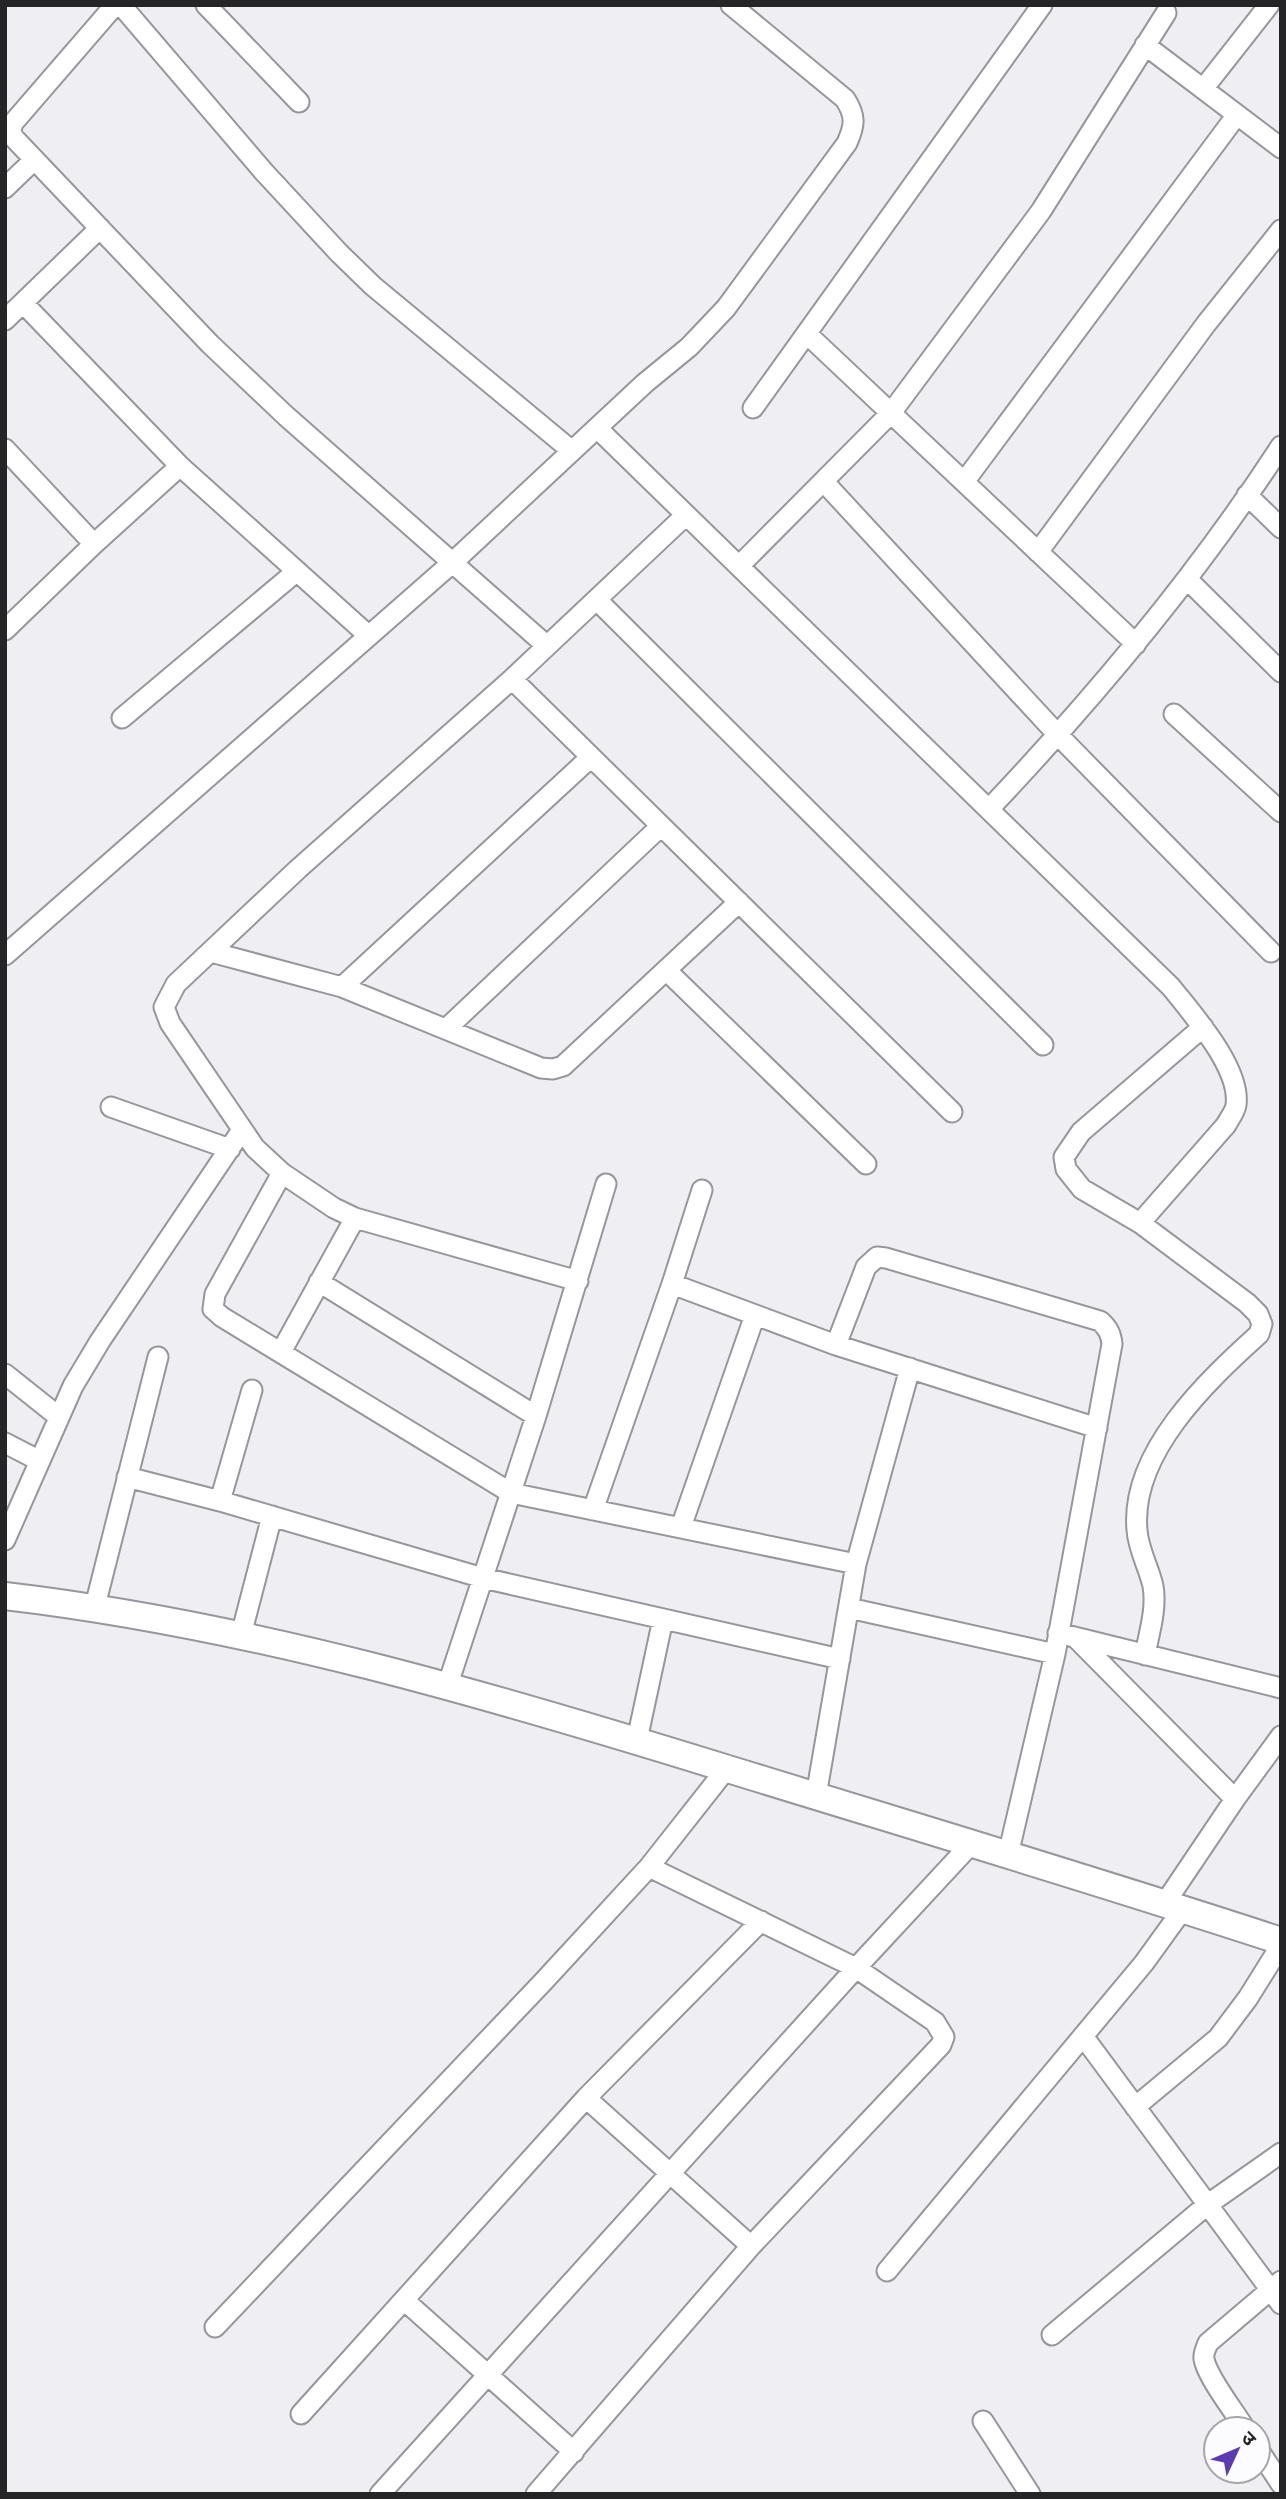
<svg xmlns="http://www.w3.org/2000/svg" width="1286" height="2499" viewBox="0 0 1286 2499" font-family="Commissioner,'Noto Sans Devanagari',sans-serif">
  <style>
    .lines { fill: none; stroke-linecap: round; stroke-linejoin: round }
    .minor-casing { stroke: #96969b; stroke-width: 23 }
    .secondary-casing { stroke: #96969b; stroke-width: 30 }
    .minor { stroke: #fff; stroke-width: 19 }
    .secondary { stroke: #fff; stroke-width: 26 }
  </style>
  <rect width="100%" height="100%" fill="#eeeef3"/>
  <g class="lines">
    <g class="minor-casing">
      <path id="minor" d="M115 5 13 123 11 130 13 137 210 344 286 416 547 646
        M121 5 264 172 339 253 373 286 572 451
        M206 5 299 102
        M1145 45 1281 148
        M1203 89 1269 5
        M5 188 34 160
        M23 303 180 466 369 636
        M5 320 100 228
        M807 334 1136 644
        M753 408 1042 5
        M597 428 1171 987C1193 1015 1241 1068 1236 1105 1235 1112 1229 1119 1226 1125L1140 1223
        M5 449 94 544
        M824 482 1058 735 1271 952
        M964 482 1236 116
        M1247 495 1281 528
        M1038 552 1206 324 1281 230
        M739 566 891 413 1041 211 1166 13
        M1187 579 1281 672
        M597 600 1043 1045
        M5 630 94 544 180 466
        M512 679 952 1112
        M1174 714 1281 812
        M122 718 297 571
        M989 809C1096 696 1196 577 1281 446
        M211 952 342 987 541 1068 553 1069 563 1066 739 902
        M5 955 452 563 645 383 689 347 726 308 847 143C855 125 856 116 845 99L731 5
        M666 970 866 1164
        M342 987 591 757
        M446 1029 661 826
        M111 1107 230 1149
        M282 1173 215 1294 213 1309 222 1317 511 1493 856 1564
        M578 1281 355 1218 334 1208 282 1173 255 1148 170 1023 164 1007 176 984 298 869 512 679 686 515
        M319 1282 536 1416
        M672 1284 836 1345 1097 1428
        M836 1345 866 1267 877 1257 886 1258 1100 1321C1108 1328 1111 1334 1112 1344L1055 1654 1008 1855
        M281 1352 355 1218
        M5 1374 59 1417
        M5 1443 40 1461
        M127 1477 220 1501 483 1578 840 1659
        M220 1501 252 1390
        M593 1510 672 1284 702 1190
        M681 1527 755 1315
        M5 1540 73 1386 100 1341 242 1130
        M95 1606 158 1357
        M849 1608 1055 1654
        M1058 1633 1281 1688
        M241 1635 272 1516
        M1076 1638 1235 1799
        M1145 1655C1149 1633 1157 1609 1153 1586 1149 1568 1138 1549 1137 1530 1130 1453 1207 1381 1259 1334L1262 1324 1258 1314 1247 1303 1140 1223 1082 1189 1066 1169 1064 1157 1081 1132 1203 1027
        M447 1687 536 1416 606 1184
        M637 1740 663 1619
        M816 1796 856 1564 910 1368
        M1165 1903 1235 1799 1281 1736
        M1083 2036 1281 2304
        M586 2098 751 2246
        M1135 2107 1218 2038 1248 1998 1281 1945
        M887 2271 1144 1963 1183 1909
        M404 2300 574 2452
        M215 2327 543 1982 649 1867 727 1768
        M1052 2335 1207 2205 1281 2153
        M301 2414 586 2098 761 1921
        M983 2421 1030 2494
        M1245 2429C1235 2412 1207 2377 1204 2359 1203 2354 1206 2348 1208 2343L1281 2281
        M1258 2449 1281 2484
        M380 2494 856 1968 972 1843
        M536 2494 751 2246 941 2045 944 2037 935 2022 856 1968 649 1867"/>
    </g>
    <g class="secondary-casing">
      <path id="secondary" d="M5 1596C252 1625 492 1696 728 1769 913 1826 1098 1881 1281 1941"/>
    </g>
    <use href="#minor" class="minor"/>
    <use href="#secondary" class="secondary"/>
  </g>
  <rect width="1286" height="2499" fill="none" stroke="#252527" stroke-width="14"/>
  <g transform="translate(1237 2450) rotate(46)"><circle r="33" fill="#fcfcff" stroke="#a6a6a9" stroke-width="2"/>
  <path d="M0-5L12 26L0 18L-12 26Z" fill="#5b3ab2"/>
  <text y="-10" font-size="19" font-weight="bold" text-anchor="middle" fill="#252527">उ</text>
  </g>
</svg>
